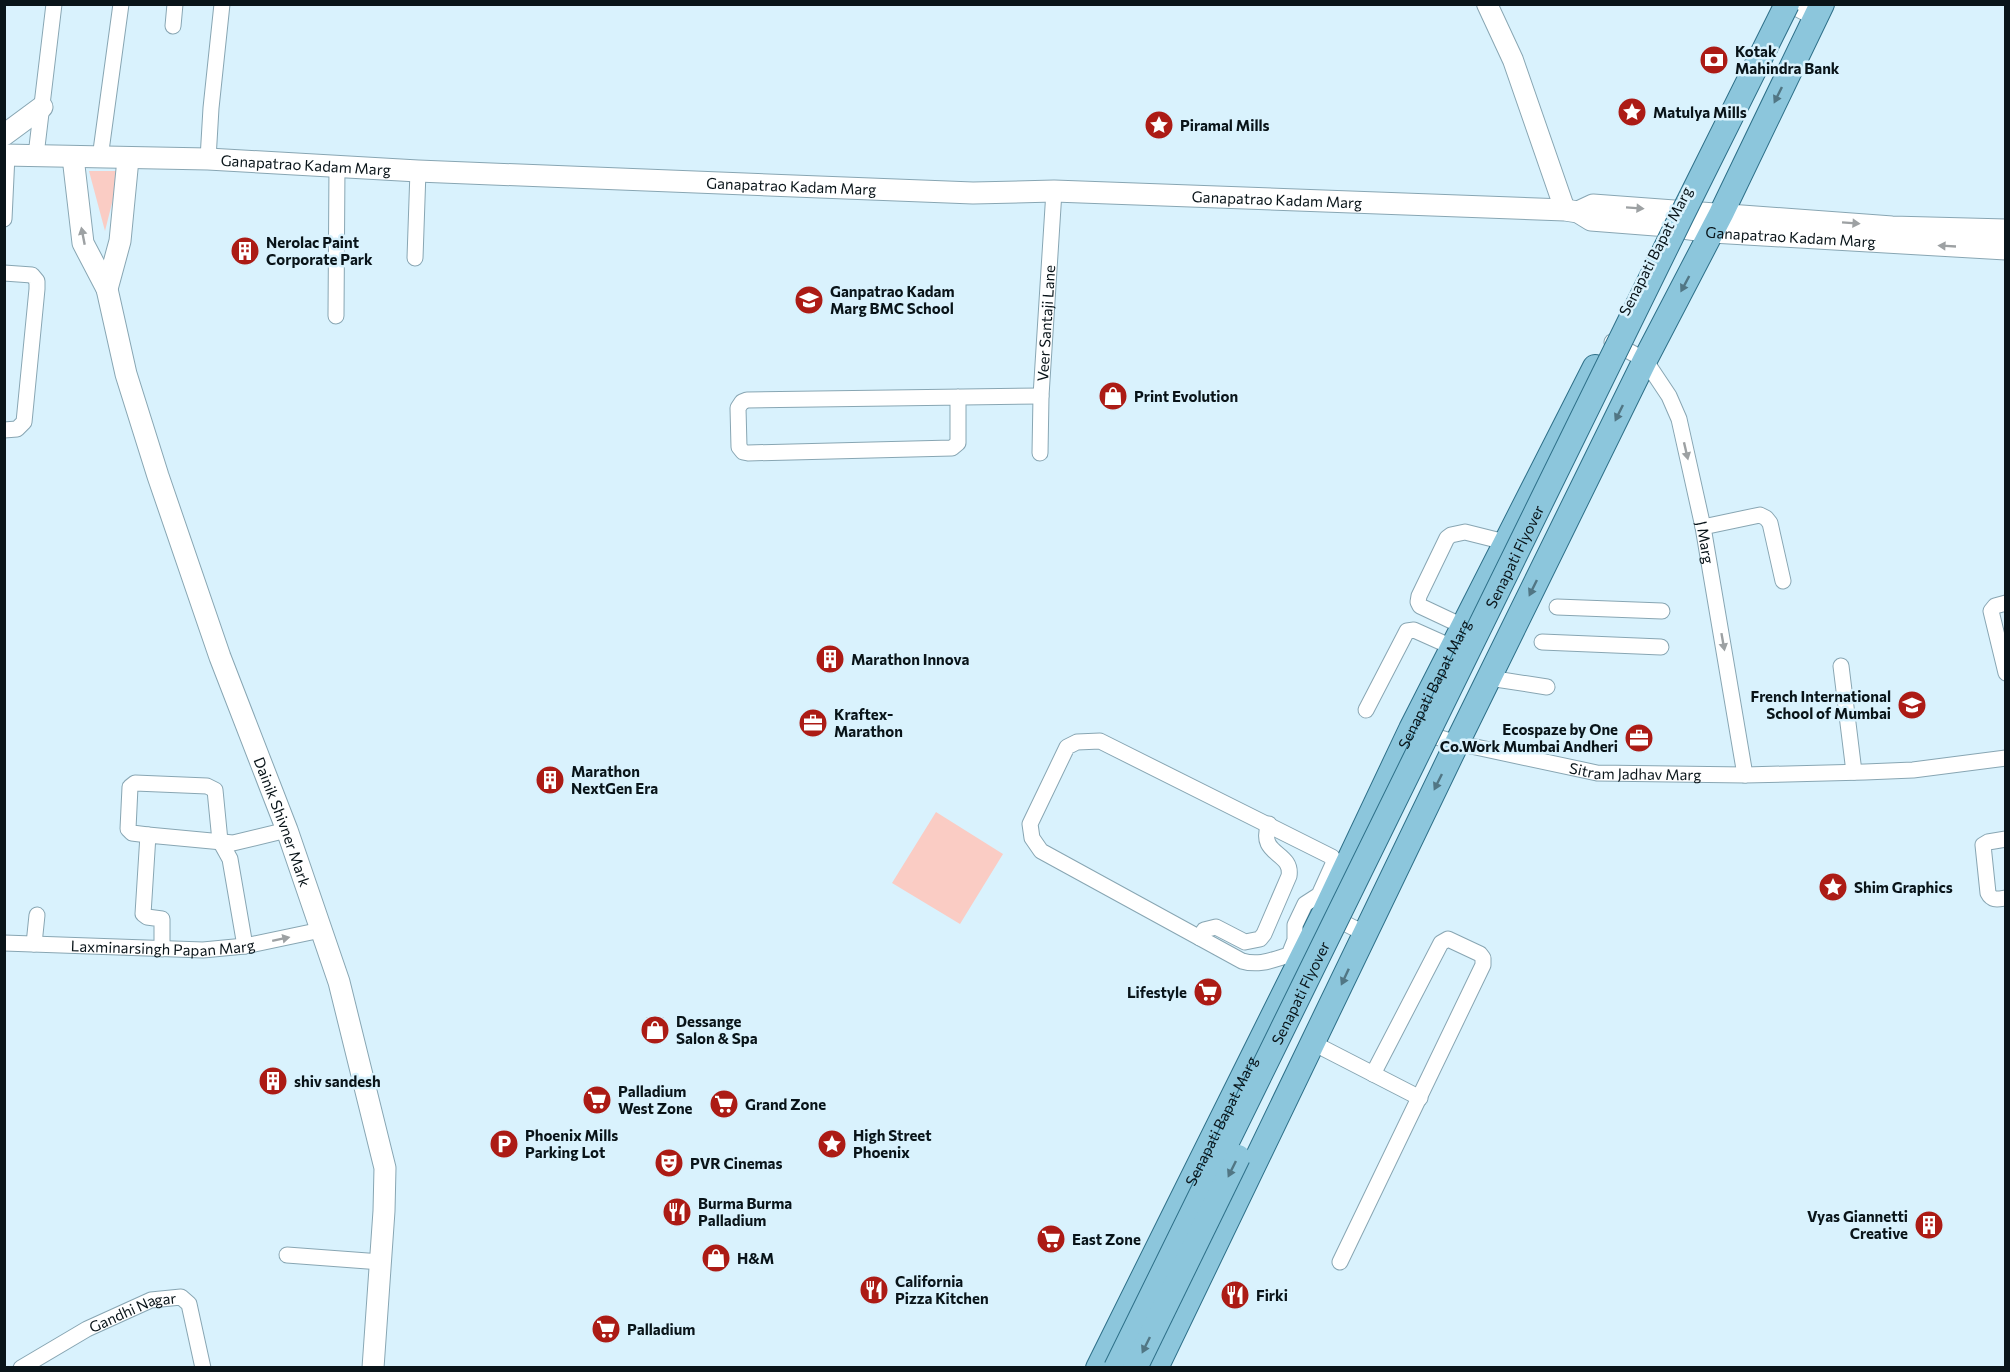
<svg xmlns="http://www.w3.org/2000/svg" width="2010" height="1372" viewBox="0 0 2010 1372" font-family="Commissioner,sans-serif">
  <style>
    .green { fill: #faccc4 }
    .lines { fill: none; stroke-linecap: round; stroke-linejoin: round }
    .minor-casing { stroke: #88a6b3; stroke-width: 17 }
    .tertiary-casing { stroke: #88a6b3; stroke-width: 22 }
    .secondary-casing { stroke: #88a6b3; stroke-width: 23 }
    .primary-casing { stroke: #2d6f88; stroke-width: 26 }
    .minor { stroke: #fff; stroke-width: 15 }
    .tertiary { stroke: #fff; stroke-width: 20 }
    .secondary { stroke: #fff; stroke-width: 21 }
    .primary { stroke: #8cc6dc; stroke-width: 24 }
    .primary-bridge-casing { stroke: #2d6f88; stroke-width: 26; stroke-linecap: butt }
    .primary-bridge { stroke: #8cc6dc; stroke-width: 24 }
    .oneway { fill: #517684 }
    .oneway2 { fill: #9da1a3 }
    .labels { text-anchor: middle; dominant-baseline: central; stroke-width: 5; stroke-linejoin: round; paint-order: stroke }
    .poi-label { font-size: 15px; font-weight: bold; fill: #091419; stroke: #d9f2fd; text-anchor: start }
    .street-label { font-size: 15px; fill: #091419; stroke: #d9f2fd }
  </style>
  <rect width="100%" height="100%" fill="#d9f2fd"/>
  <path class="green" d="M89 171H120L105 231Z
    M936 812 1003 854 960 924 892 883Z"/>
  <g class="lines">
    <g class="minor-casing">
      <g id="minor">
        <path d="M1788 4 1815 18"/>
        <path d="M173 26 175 4"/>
        <path d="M36 155 54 4"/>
        <path d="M100 158 121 4"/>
        <path d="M208 159 211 108 222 4"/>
        <path d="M4 219 7 155"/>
        <path d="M415 258 418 171"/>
        <path d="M4 273 32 275 37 281V289L24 422 17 429 4 430"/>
        <path d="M336 316 337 166"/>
        <path id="s1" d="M1612 342 1645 360 1669 396 1679 419 1703 527 1745 775"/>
        <path d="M958 397V443L952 448 748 453 743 452 739 447 738 408 742 402 747 400 1041 396"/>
        <path id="s2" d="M1040 453 1041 396 1054 191"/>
        <path d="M1703 527 1760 515 1766 518 1770 523 1783 581"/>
        <path d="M2006 603 1995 606 1991 611 2006 673"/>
        <path d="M1557 607 1662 611"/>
        <path d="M1454 622 1420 606 1418 602 1419 596 1447 538 1451 535 1465 532 1505 542"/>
        <path d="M1542 642 1661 647"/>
        <path d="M1841 666 1854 772"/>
        <path d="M1489 678 1547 687"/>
        <path d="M1366 710 1407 631 1414 630 1452 647"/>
        <path id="s3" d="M1420 732 1457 743 1597 773 1745 775 1865 772 1913 770 2006 758"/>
        <path d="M1100 741 1332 857 1333 864 1319 895 1305 904 1295 925V940L1289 955C1272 960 1259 966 1242 961L1041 851 1032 838 1030 824 1067 747 1077 742Z"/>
        <path d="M148 835 132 833 128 829 130 787 135 783 207 786 215 790 220 841 230 859 245 946"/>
        <path d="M2006 839 1988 842 1983 845 1988 893C1992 901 1998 899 2006 898"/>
        <path d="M1330 916 1366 934"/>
        <path d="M1200 938 1204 930 1216 927 1245 942 1260 939 1264 934 1289 876C1293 851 1257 856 1269 824"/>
        <path id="s4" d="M4 943 203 950 245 946 321 930"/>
        <path d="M34 944 37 915"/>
        <path d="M162 949V919L147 917 143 914 148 835 233 843 287 830"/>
        <path d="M1313 1043 1420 1098"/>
        <path d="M287 1255 381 1262"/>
        <path d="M1340 1262 1483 965V958L1480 954 1448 939 1441 943 1373 1074"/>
        <path id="s5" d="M21 1368 87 1329 151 1300 181 1297 189 1304 203 1368"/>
      </g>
    </g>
    <g class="tertiary-casing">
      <path id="tertiary" d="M1487 4 1513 60 1565 210"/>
    </g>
    <g class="secondary-casing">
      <g id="secondary">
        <path d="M4 135 42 107"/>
        <path id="s6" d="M4 155 208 159 418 171 973 193 1054 191 1565 210 1578 212 1591 220 1668 226 1712 232 2006 249"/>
        <path id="s7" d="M73 157 83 243 107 289 126 374 158 476 220 657 287 830 339 982 385 1168 384 1211 373 1368"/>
        <path d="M1578 212 1593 205 1892 227 2006 230"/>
        <path d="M107 289 120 241 128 159"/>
      </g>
    </g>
    <g class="primary-casing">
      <g id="primary">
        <path id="s8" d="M1098 1368 1324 913 1411 729 1595 367"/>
        <path d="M1156 1368 1457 743 1645 360 1721 214 1822 4"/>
      </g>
    </g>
    <use href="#minor" class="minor"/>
    <use href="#tertiary" class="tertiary"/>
    <use href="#secondary" class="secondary"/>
    <use href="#primary" class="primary"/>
    <g class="primary-bridge-casing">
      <g id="primary-bridge">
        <path id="s9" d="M1116 1368 1681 217 1787 4"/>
        <path d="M1135 1368 1238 1157"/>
      </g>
    </g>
    <use href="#primary-bridge" class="primary-bridge"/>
  </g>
  <defs><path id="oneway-solid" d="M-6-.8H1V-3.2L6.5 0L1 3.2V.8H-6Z" transform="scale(1.5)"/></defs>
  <g class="oneway">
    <use href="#oneway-solid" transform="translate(1778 95) rotate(116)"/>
    <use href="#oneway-solid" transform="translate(1685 284) rotate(118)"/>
    <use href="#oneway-solid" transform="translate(1619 413) rotate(116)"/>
    <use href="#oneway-solid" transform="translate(1533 588) rotate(116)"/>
    <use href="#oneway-solid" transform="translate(1438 782) rotate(116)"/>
    <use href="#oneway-solid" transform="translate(1345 977) rotate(115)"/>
    <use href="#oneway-solid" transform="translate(1232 1169) rotate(116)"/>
    <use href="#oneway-solid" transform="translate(1146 1345) rotate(116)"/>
  </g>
  <g class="oneway2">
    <use href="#oneway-solid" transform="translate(1635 208) rotate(4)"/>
    <use href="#oneway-solid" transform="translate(1851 223) rotate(4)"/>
    <use href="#oneway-solid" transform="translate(83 236) rotate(-101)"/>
    <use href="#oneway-solid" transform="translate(1947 246) rotate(-177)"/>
    <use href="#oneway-solid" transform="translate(1686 451) rotate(77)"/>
    <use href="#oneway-solid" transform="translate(1723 642) rotate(80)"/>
    <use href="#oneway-solid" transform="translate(281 939) rotate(-12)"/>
  </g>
  <defs>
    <g id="bank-disc" transform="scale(1.5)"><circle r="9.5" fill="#ac1b15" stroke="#d9f2fd"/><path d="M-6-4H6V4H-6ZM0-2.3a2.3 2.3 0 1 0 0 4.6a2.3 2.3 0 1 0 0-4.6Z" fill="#fff"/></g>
    <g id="sight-disc" transform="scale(1.5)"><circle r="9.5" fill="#ac1b15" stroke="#d9f2fd"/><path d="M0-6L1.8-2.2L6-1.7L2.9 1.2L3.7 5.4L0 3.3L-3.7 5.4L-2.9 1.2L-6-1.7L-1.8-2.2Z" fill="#fff"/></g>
    <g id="building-disc" transform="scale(1.5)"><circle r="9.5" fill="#ac1b15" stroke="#d9f2fd"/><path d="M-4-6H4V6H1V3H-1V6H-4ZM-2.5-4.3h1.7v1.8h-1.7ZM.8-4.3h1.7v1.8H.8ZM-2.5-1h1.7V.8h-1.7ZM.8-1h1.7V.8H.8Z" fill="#fff"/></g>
    <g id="school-disc" transform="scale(1.5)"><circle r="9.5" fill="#ac1b15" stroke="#d9f2fd"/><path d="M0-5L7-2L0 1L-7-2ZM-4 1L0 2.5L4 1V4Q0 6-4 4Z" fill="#fff"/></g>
    <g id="shop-disc" transform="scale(1.5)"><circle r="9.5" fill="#ac1b15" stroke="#d9f2fd"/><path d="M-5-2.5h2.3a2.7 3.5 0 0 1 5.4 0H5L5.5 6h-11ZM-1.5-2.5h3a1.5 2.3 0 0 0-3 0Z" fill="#fff"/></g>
    <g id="office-disc" transform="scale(1.5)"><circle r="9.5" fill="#ac1b15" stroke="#d9f2fd"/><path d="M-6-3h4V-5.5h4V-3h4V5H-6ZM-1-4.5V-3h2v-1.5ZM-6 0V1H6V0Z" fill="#fff"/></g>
    <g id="supermarket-disc" transform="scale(1.5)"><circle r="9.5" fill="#ac1b15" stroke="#d9f2fd"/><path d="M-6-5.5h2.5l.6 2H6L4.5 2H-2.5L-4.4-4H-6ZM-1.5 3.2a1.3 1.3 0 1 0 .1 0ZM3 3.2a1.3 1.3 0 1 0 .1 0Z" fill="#fff"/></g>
    <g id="parking-disc" transform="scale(1.5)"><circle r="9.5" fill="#ac1b15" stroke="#d9f2fd"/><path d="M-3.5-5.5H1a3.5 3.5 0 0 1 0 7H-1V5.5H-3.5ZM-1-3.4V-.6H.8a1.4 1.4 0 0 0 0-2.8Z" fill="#fff"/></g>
    <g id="theatre-disc" transform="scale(1.5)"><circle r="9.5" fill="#ac1b15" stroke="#d9f2fd"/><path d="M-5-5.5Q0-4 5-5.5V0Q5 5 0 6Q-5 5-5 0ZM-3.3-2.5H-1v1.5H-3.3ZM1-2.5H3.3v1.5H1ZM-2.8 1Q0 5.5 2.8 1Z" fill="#fff"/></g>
    <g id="restaurant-disc" transform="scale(1.5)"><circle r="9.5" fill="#ac1b15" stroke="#d9f2fd"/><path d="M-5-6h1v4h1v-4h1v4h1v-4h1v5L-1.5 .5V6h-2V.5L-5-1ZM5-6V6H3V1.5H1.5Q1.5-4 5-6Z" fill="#fff"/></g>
  </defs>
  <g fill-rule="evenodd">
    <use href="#bank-disc" x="1714" y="60"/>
    <use href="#sight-disc" x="1632" y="112"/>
    <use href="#sight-disc" x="1159" y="125"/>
    <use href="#building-disc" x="245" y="251"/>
    <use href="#school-disc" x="809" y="300"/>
    <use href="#shop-disc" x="1113" y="396"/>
    <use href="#building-disc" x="830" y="659"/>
    <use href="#school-disc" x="1912" y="705"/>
    <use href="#office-disc" x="813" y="723"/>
    <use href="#office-disc" x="1639" y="738"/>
    <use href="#building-disc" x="550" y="780"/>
    <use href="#sight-disc" x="1833" y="887"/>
    <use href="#supermarket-disc" x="1208" y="992"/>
    <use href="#shop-disc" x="655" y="1030"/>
    <use href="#building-disc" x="273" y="1081"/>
    <use href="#supermarket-disc" x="597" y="1100"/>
    <use href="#supermarket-disc" x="724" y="1104"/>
    <use href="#parking-disc" x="504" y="1144"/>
    <use href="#sight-disc" x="832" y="1144"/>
    <use href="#theatre-disc" x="669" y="1163"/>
    <use href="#restaurant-disc" x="677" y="1212"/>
    <use href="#building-disc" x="1929" y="1225"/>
    <use href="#supermarket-disc" x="1051" y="1239"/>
    <use href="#shop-disc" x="716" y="1258"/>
    <use href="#restaurant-disc" x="874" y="1290"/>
    <use href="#restaurant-disc" x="1235" y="1295"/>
    <use href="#supermarket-disc" x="606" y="1329"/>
  </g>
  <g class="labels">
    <g class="poi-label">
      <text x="1735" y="51">Kotak<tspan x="1735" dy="17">Mahindra Bank</tspan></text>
      <text x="1653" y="112">Matulya Mills</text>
      <text x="1180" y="125">Piramal Mills</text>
      <text x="266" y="242">Nerolac Paint<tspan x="266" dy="17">Corporate Park</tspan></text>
      <text x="830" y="291">Ganpatrao Kadam<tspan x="830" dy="17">Marg BMC School</tspan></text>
      <text x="1134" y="396">Print Evolution</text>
      <text x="851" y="659">Marathon Innova</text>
      <text x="1891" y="696" text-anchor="end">French International<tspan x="1891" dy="17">School of Mumbai</tspan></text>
      <text x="834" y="714">Kraftex-<tspan x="834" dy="17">Marathon</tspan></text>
      <text x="1618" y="729" text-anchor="end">Ecospaze by One<tspan x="1618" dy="17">Co.Work Mumbai Andheri</tspan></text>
      <text x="571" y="771">Marathon<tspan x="571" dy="17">NextGen Era</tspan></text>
      <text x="1854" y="887">Shim Graphics</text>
      <text x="1187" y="992" text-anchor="end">Lifestyle</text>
      <text x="676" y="1021">Dessange<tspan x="676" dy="17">Salon &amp; Spa</tspan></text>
      <text x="294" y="1081">shiv sandesh</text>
      <text x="618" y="1091">Palladium<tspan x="618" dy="17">West Zone</tspan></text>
      <text x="745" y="1104">Grand Zone</text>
      <text x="525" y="1135">Phoenix Mills<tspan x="525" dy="17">Parking Lot</tspan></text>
      <text x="853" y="1135">High Street<tspan x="853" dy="17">Phoenix</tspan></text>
      <text x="690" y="1163">PVR Cinemas</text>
      <text x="698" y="1203">Burma Burma<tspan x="698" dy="17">Palladium</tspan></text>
      <text x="1908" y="1216" text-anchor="end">Vyas Giannetti<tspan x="1908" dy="17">Creative</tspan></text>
      <text x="1072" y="1239">East Zone</text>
      <text x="737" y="1258">H&amp;M</text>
      <text x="895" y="1281">California<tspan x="895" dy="17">Pizza Kitchen</tspan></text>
      <text x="1256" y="1295">Firki</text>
      <text x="627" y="1329">Palladium</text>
    </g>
    <g class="street-label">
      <text stroke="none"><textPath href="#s6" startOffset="302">Ganapatrao Kadam Marg</textPath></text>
      <text stroke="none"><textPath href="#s6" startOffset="788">Ganapatrao Kadam Marg</textPath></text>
      <text stroke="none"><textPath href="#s6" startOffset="1274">Ganapatrao Kadam Marg</textPath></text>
      <text stroke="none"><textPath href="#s6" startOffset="1791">Ganapatrao Kadam Marg</textPath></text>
      <text transform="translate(1655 251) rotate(-63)">Senapati Bapat Marg</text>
      <text stroke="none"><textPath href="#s2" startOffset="130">Veer Santaji Lane</textPath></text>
      <text stroke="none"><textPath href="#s1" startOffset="232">J Marg</textPath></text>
      <text stroke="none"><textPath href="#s9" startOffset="904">Senapati Flyover</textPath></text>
      <text stroke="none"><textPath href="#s8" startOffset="762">Senapati Bapat Marg</textPath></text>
      <text stroke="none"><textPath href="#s3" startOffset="220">Sitram Jadhav Marg</textPath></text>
      <text stroke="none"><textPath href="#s7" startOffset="700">Dainik Shivner Mark</textPath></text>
      <text stroke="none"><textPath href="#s4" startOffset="159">Laxminarsingh Papan Marg</textPath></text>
      <text stroke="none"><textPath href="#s9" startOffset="418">Senapati Flyover</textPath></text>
      <text stroke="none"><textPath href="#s8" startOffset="276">Senapati Bapat Marg</textPath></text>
      <text stroke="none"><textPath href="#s5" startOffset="126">Gandhi Nagar</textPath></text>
    </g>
  </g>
  <rect width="2010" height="1372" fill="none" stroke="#091419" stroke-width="12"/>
</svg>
